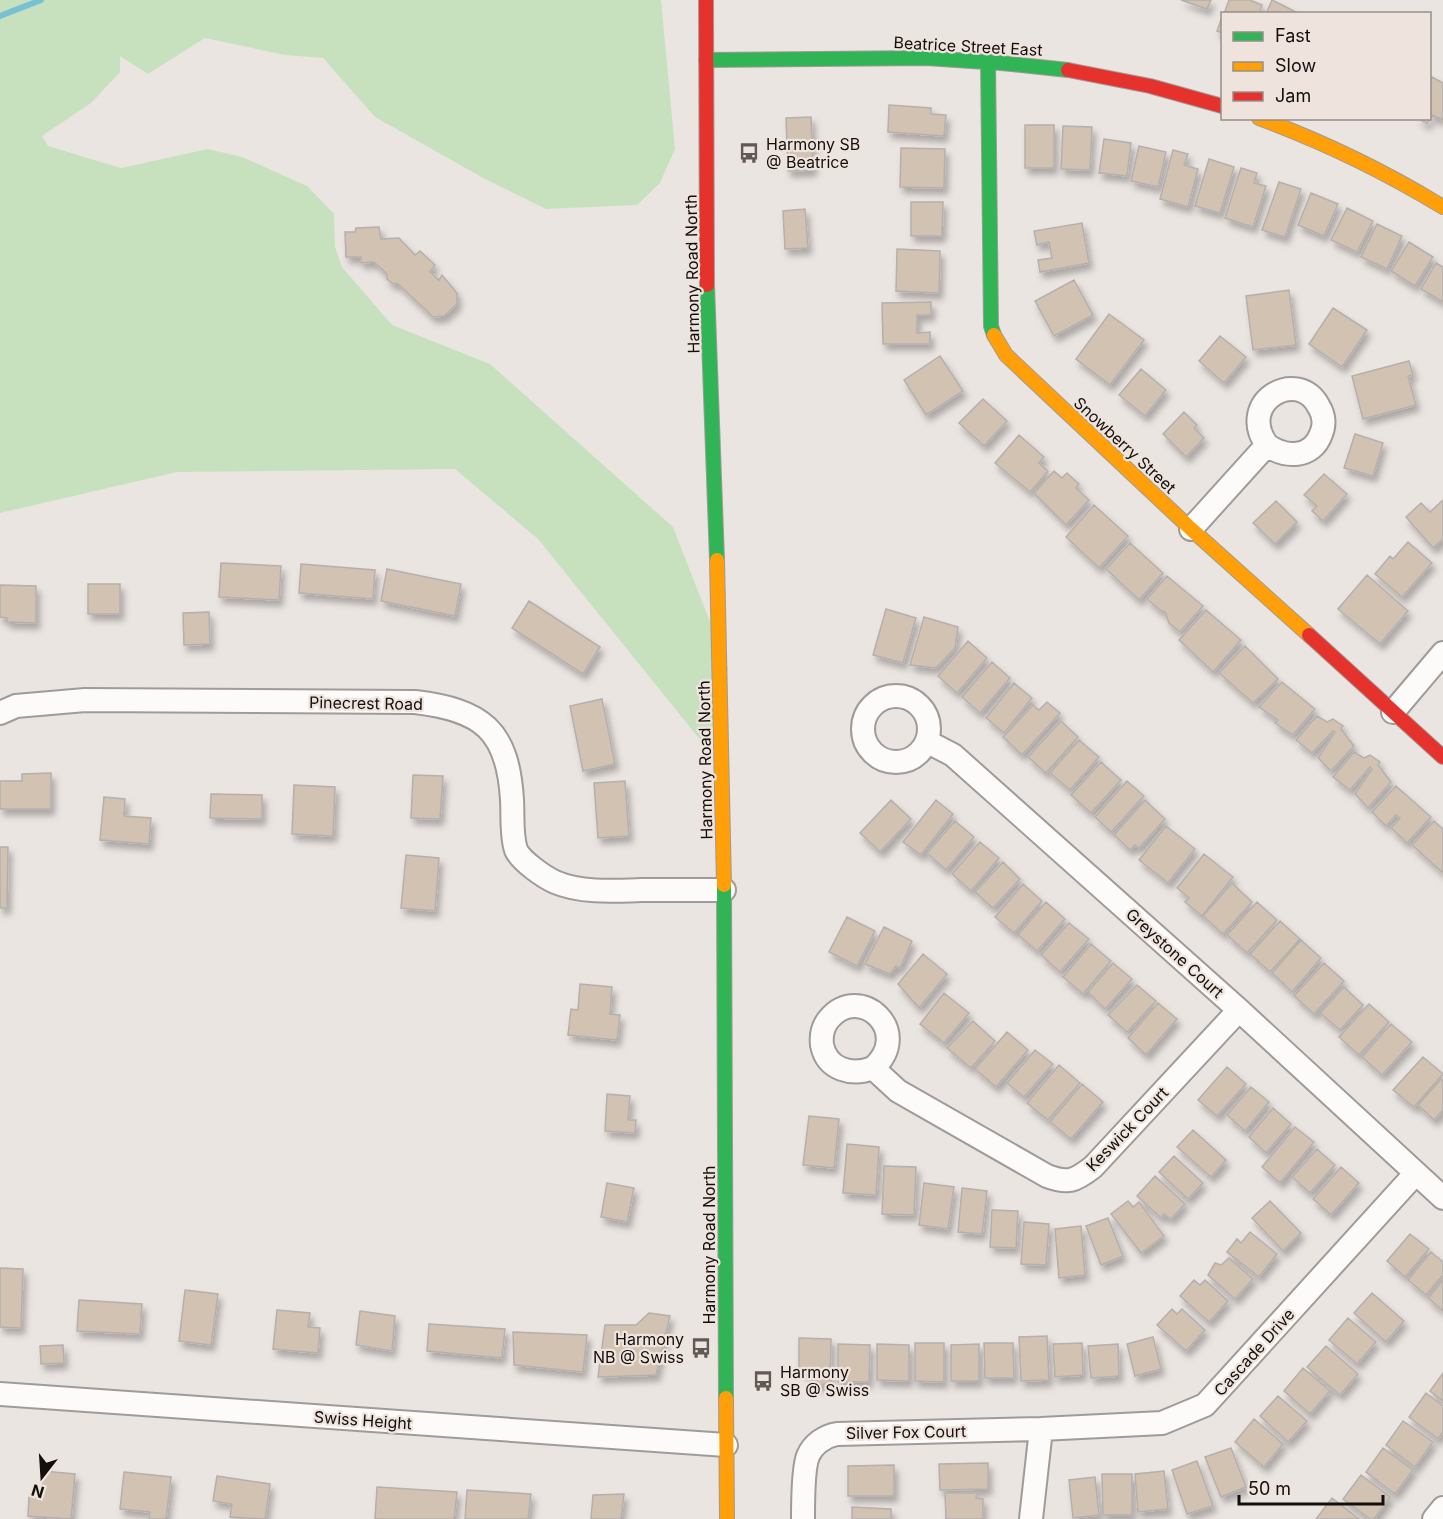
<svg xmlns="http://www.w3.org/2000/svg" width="1443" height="1519" viewBox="0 0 1443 1519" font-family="Inter,sans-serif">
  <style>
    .green { fill: #c7e1be }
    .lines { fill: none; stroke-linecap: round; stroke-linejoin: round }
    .stream { stroke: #78c1d2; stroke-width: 6 }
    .building { fill: #d2c2b1; stroke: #b5b0ad; stroke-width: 1.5; filter: url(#shadow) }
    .street-casing { stroke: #a09b98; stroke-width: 26 }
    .fast-casing { stroke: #a09b98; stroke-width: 16 }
    .slow-casing { stroke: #a09b98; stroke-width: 16 }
    .jam-casing { stroke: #a09b98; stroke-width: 16 }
    .street { stroke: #fcfbfa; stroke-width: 22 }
    .fast { stroke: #30b455; stroke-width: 14 }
    .slow { stroke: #ff9f0a; stroke-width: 14 }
    .jam { stroke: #e5322d; stroke-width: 14 }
    .labels { text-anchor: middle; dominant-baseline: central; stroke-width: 4.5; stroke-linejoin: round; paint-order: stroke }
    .street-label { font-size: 16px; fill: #130f0d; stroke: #efe4dd }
    .poi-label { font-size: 16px; fill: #130f0d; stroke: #efe4dd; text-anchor: start }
  </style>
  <defs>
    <filter id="shadow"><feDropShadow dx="3.5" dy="6" stdDeviation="3" flood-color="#0004"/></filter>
  </defs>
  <rect width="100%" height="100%" fill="#ebe5e1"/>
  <path class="green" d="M0 0H661L675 149 660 183 637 205 546 209 485 179 375 117 323 58 285 55 205 38 148 74 120 56V72L91 103 42 136 48 146 121 168 208 149 242 157 307 186 334 214 335 247 342 267 392 325 490 364 673 527 728 668 706 747 538 539 455 469 177 472 0 513Z"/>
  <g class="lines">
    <path class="stream" d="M0 16 41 0"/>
  </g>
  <path class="building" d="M1181 0H1211L1207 9Z
    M1229 0H1250L1262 5 1259 14H1224Z
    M1272 0 1298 13V14H1266Z
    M1222 17V33L1217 31Z
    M1432 77 1443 83V120L1432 115 1427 124 1418 118H1430V80Z
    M889 105 931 108V114L946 115 944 136 888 132Z
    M811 117 813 170 788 171 786 118Z
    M1025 125H1054V168H1025Z
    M1063 126 1092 127 1090 170 1061 169Z
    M1104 139 1131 143 1127 176 1099 173Z
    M1139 146 1166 152 1158 187 1131 181Z
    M901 148 945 149 944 188 900 187Z
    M1173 150 1188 154 1184 165 1198 169 1188 207 1160 199Z
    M1209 159 1234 167 1220 213 1195 206Z
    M1241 168 1257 173 1254 183 1266 186 1253 227 1225 218Z
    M1279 182 1301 189 1285 237 1262 230Z
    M1311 193 1338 204 1324 236 1298 225Z
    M911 202H943L942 236H911Z
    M1347 208 1373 221 1357 252 1331 240Z
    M805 209 808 248 785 249 783 211Z
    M1082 223 1089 263 1040 272 1038 260 1052 258 1049 242 1037 245 1034 231Z
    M1377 224 1402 236 1387 269 1361 257Z
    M379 227 381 239 399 238 415 255 420 251 435 265 430 272 439 280 442 275 457 293V304L444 316 433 317 397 283 393 284 387 279V274L374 262 361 263V257H346L345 232H355L356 228Z
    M1409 242 1433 257 1415 286 1391 271Z
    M897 249 940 251 939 293 896 291Z
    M1436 263 1443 267V302L1421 289Z
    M1074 280 1093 315 1054 336 1035 301Z
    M1289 290 1296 345 1253 350 1246 296Z
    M931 302V315H917V333L930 332V344H883L882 303Z
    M1333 308 1367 330 1342 367 1309 344Z
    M1109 314 1144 340 1110 385 1076 359Z
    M1220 336 1246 357 1224 383 1199 361Z
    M940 356 963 391 926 415 904 380Z
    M1409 361 1413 375 1408 376 1416 405 1363 419 1352 376Z
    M1141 369 1166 390 1145 416 1119 395Z
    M983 399 1007 421 984 446 959 423Z
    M1184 412 1197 425 1194 428 1204 438 1186 457 1163 434Z
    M1355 434 1383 443 1373 476 1344 468Z
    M1019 435 1044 457 1039 463 1048 471 1030 492 995 463Z
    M1054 471 1062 478 1067 473 1079 484 1076 488 1089 500 1066 525 1034 493Z
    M1324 474 1347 494 1323 521 1312 511 1317 506 1304 495Z
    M1443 500V539L1433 548 1406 517 1421 503 1430 512Z
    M1276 501 1297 522 1275 544 1253 523Z
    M1094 505 1128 536 1099 568 1066 537Z
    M1408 542 1432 563 1402 597 1375 574 1390 556 1393 559Z
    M1130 543 1163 573 1139 600 1106 569Z
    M221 563 281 566 279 600 219 597Z
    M301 564 375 570 373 599 299 593Z
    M387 569 461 584 455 616 381 601Z
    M1367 575 1408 611 1380 644 1338 609Z
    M1167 576 1203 606 1180 632 1169 623 1165 612 1160 610 1147 599Z
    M88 584H120V614H88Z
    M0 585 36 586V623L7 622V618L0 617Z
    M529 601 600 647 583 674 512 628Z
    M886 609 916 618 903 663 873 655Z
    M1206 610 1241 640 1213 672 1179 640Z
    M209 612 210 644 184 645 183 613Z
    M924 617 958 627 955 648 936 668 910 665Z
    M968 641 987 658 957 693 938 676Z
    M1245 646 1278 679 1253 703 1219 673Z
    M992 662 1010 678 980 713 962 697Z
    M1282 682 1315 709 1293 735 1275 723 1278 720 1259 707Z
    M1014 683 1032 698 1004 733 986 718Z
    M602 699 615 764 583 771 570 706Z
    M1047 702 1060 713 1022 755 1003 737 1033 705 1039 710Z
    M1317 716 1327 722 1333 719 1343 726 1341 729 1354 746 1331 771 1318 758 1335 732 1333 731 1312 753 1296 740Z
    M1061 721 1078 737 1046 773 1028 757Z
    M1079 740 1099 757 1070 790 1050 773Z
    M1354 752 1364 758 1370 755 1380 762 1378 765 1391 782 1368 808 1355 794 1372 769 1370 767 1350 790 1333 777Z
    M1101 762 1121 780 1091 813 1071 795Z
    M51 773V809H0V781H22V774Z
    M413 775 443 776 440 819 411 818Z
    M625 781 629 836 598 838 594 783Z
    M1127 781 1144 796 1111 832 1095 817Z
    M294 785 335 787 333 836 292 834Z
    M1396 786 1431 817 1407 843 1391 828 1400 818 1396 815 1386 826 1372 812Z
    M211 794 262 795V819L210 818Z
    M104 797 125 799 124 816 151 818 149 844 100 840Z
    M891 800 911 819 880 852 860 833Z
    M936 800 953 814 921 855 903 842Z
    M1145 800 1165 819 1139 848 1135 845 1130 850 1114 835Z
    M955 821 974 837 946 870 927 853Z
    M1434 821 1443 829V873L1412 845Z
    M1166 826 1195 849 1168 883 1139 860Z
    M980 842 999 858 971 891 952 874Z
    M0 847H8L7 908H0Z
    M1204 854 1233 877 1202 916 1185 902 1189 898 1177 888Z
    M406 855 439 858 435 911 401 908Z
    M1003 862 1020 879 993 908 975 892Z
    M1232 883 1252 902 1223 934 1203 916Z
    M1023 884 1042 901 1014 933 995 917Z
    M1046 902 1065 919 1037 951 1018 935Z
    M1257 902 1277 920 1247 953 1227 935Z
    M847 917 875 931 857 966 829 952Z
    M1280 921 1300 939 1270 972 1250 954Z
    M1069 923 1089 939 1060 972 1041 955Z
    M884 927 912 941 900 968 896 966 890 974 865 964Z
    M1301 940 1321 958 1292 992 1272 973Z
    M1091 944 1111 961 1083 994 1063 977Z
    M923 954 947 974 919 1008 898 984Z
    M1113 963 1132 979 1105 1009 1088 992Z
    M1324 963 1344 981 1314 1014 1294 996Z
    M580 984 612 987 610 1014 620 1015 617 1040 568 1035 571 1009 578 1010Z
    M1137 985 1156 1001 1127 1032 1108 1015Z
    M1344 987 1363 1005 1340 1030 1320 1013Z
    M944 993 969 1013 944 1043 920 1024Z
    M1158 1003 1177 1019 1146 1055 1128 1038Z
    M1369 1004 1389 1022 1359 1055 1339 1037Z
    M973 1021 995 1041 971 1068 947 1048Z
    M1391 1024 1412 1042 1382 1075 1362 1057Z
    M1007 1032 1028 1050 996 1087 975 1069Z
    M1035 1050 1053 1064 1024 1097 1007 1083Z
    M1423 1057 1443 1074 1414 1107 1393 1090Z
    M1059 1065 1080 1083 1048 1120 1027 1103Z
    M1227 1067 1246 1084 1217 1116 1198 1100Z
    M1441 1079 1443 1081V1110L1434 1120 1418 1105Z
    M1082 1084 1103 1102 1071 1139 1050 1122Z
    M1251 1087 1269 1102 1245 1131 1227 1115Z
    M607 1094 630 1096 628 1120H636L635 1133 605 1131Z
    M1273 1108 1291 1124 1266 1153 1249 1137Z
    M809 1116 839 1119 834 1168 803 1165Z
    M1295 1127 1314 1142 1280 1183 1262 1167Z
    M1193 1130 1226 1160 1211 1177 1177 1147Z
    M847 1144 879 1147 876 1195 843 1193Z
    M1317 1149 1335 1165 1310 1193 1292 1177Z
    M1174 1156 1203 1183 1188 1199 1159 1172Z
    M884 1166 916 1167 914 1215 882 1214Z
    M1341 1167 1359 1183 1331 1215 1313 1199Z
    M1155 1176 1185 1204 1171 1219 1164 1214 1161 1218 1137 1196Z
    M607 1183 634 1188 627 1222 601 1217Z
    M924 1183 954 1187 948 1229 919 1225Z
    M962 1188 987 1191 982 1234 958 1232Z
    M1128 1201 1133 1207 1139 1202 1164 1236 1141 1253 1111 1214Z
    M1270 1201 1301 1233 1283 1251 1252 1218Z
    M992 1210 1018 1211 1016 1248 990 1247Z
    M1108 1218 1123 1256 1101 1265 1086 1226Z
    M1024 1222 1049 1224 1046 1265 1021 1264Z
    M1081 1226 1085 1275 1059 1278 1055 1229Z
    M1250 1232 1277 1254 1259 1277 1227 1252 1237 1239 1241 1243Z
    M1410 1234 1429 1249 1405 1277 1387 1261Z
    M1431 1252 1443 1262V1275L1426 1295 1408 1280Z
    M1229 1258 1253 1279 1235 1299 1208 1275 1215 1263 1221 1265Z
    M0 1268 23 1269 21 1328 0 1327Z
    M1194 1280 1200 1285 1205 1280 1228 1301 1209 1322 1180 1296Z
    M1443 1280V1311L1428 1298Z
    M185 1290 218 1294 211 1345 179 1341Z
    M1372 1293 1404 1321 1386 1342 1354 1313Z
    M79 1300 142 1304 140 1334 77 1331Z
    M1172 1309 1177 1314 1182 1309 1205 1330 1186 1351 1157 1325Z
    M277 1310 310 1313 308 1327 320 1328 318 1353 273 1349Z
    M360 1311 395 1316 392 1351 356 1345Z
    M649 1313 670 1316 656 1375 598 1377 605 1325H636Z
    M1348 1318 1376 1342 1357 1364 1329 1340Z
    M429 1324 505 1329 502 1358 427 1351Z
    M513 1332 587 1335 583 1372 514 1365Z
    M1047 1336 1049 1380 1021 1381 1019 1337Z
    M1153 1337 1161 1369 1135 1376 1127 1344Z
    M799 1338 831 1339 830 1384 814 1385V1376L799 1370Z
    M915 1343H944V1382L915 1381Z
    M984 1343H1013L1014 1378H985Z
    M1082 1343 1083 1375 1055 1377 1053 1344Z
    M838 1344 870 1345 869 1382H838Z
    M877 1344 909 1345V1381L877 1380Z
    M979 1344V1381H951V1345Z
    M1118 1344 1119 1376 1091 1378 1088 1346Z
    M63 1345 64 1363 41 1364 40 1346Z
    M1326 1346 1358 1374 1340 1395 1307 1367Z
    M1303 1368 1330 1391 1310 1414 1284 1391Z
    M1443 1373V1401L1430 1391Z
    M1426 1393 1443 1406V1432L1438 1439 1409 1417Z
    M1278 1396 1307 1421 1288 1442 1260 1416Z
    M1254 1419 1283 1444 1264 1467 1235 1442Z
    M1403 1421 1433 1442 1415 1467 1386 1445Z
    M1231 1448 1246 1487 1221 1497 1205 1457Z
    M1383 1448 1413 1470 1395 1494 1366 1472Z
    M1197 1461 1213 1506 1187 1514 1172 1470Z
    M988 1463V1489L940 1490 939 1464Z
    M894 1465V1496H848V1466Z
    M43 1471 75 1474 71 1519 28 1516 29 1497 41 1499Z
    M1164 1471 1168 1509 1138 1512 1135 1474Z
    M124 1472 171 1477 166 1519H149L150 1512 120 1509Z
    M1102 1474H1132V1515H1103Z
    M1361 1475 1390 1497 1374 1519H1370L1343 1499Z
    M217 1476 270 1484 265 1519 230 1517 232 1504 213 1501Z
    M1095 1477 1099 1515 1073 1518 1069 1480Z
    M377 1487 457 1492 454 1519H375Z
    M467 1490 531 1494 528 1519H465Z
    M945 1493H977L976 1498 983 1499V1519H946Z
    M624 1494 621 1519H591L593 1495Z
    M1332 1498 1359 1519H1316Z
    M852 1507 891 1509V1519H852Z"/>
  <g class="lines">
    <g class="street-casing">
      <path id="street" d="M1191 529 1267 445C1236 402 1298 366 1319 407 1324 415 1325 425 1321 434 1312 459 1285 458 1267 445
        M863 729a33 33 0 1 1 66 0a33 33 0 1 1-66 0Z
        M1393 712 1443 653
        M0 713 16 706 85 700 415 702C482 710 508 730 512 800 513 815 511 835 516 850 521 861 544 877 555 882 580 893 614 891 641 890 669 890 696 890 724 890
        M928 742 953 755 1239 1010 1443 1198
        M873 1068C914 1032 860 982 829 1019 823 1026 821 1036 822 1045 827 1070 852 1076 873 1068L898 1091 1047 1176C1068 1184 1075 1181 1093 1167L1239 1010
        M0 1394 726 1445
        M803 1519C803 1505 803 1468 808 1456 813 1444 825 1436 837 1434L1041 1429 1162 1423 1205 1405 1416 1173
        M1031 1519 1041 1429
        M1434 1519 1443 1508"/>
    </g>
    <g class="fast-casing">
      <path id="fast" d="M706 60 926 58 1001 63 1068 70
        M988 61 991 326 994 335
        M707 285 717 560
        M724 885 726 1398"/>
    </g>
    <g class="slow-casing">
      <path id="slow" d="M1259 118C1324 142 1384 171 1443 207
        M994 335 1006 355 1191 529 1309 635
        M717 560 724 885
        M726 1398 727 1519"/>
    </g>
    <g class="jam-casing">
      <path id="jam" d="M706 0 707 285
        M1068 70 1150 86 1222 106
        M1309 635 1443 757"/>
    </g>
    <use href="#street" class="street"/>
    <use href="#fast" class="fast"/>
    <use href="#slow" class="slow"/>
    <use href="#jam" class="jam"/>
  </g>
  <defs>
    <g id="bus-bare" transform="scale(1.62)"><path d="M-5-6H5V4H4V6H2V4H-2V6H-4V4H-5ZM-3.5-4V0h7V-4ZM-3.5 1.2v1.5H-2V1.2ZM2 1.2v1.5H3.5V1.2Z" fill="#5f5a57" stroke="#efe4dd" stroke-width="2.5" paint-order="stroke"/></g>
  </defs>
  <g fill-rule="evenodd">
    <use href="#bus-bare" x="749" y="153"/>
    <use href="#bus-bare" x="701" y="1348"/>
    <use href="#bus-bare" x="763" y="1381"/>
  </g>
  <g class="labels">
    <g class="street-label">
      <text transform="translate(968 46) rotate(3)">Beatrice Street East</text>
      <text transform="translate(692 274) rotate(-91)">Harmony Road North</text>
      <text transform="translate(1125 445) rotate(43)">Snowberry Street</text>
      <text transform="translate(366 703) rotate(1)">Pinecrest Road</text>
      <text transform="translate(705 760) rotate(-91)">Harmony Road North</text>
      <text transform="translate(1175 953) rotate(42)">Greystone Court</text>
      <text transform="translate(1127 1129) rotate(-46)">Keswick Court</text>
      <text transform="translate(709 1245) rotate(-90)">Harmony Road North</text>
      <text transform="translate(1254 1352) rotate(-48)">Cascade Drive</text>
      <text transform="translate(363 1420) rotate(4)">Swiss Height</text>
      <text transform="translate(906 1432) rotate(-1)">Silver Fox Court</text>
    </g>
    <g class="poi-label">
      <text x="766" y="144">Harmony SB<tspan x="766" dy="18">@ Beatrice</tspan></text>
      <text x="684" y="1339" text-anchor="end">Harmony<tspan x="684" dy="18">NB @ Swiss</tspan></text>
      <text x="780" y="1372">Harmony<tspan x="780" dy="18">SB @ Swiss</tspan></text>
    </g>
  </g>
  <rect x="1221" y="12" width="210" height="108" fill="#efe4dd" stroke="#978f8a" stroke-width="1.5"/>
  <rect x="1233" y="32" width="30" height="9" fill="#30b455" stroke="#978f8a" stroke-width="1.5"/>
  <text x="1275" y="42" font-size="18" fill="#130f0d">Fast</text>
  <rect x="1233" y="62" width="30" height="9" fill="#ff9f0a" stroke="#978f8a" stroke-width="1.5"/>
  <text x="1275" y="72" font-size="18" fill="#130f0d">Slow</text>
  <rect x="1233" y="92" width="30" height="9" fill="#e5322d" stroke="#978f8a" stroke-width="1.5"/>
  <text x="1275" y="102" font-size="18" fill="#130f0d">Jam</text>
  <g transform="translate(42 1477) rotate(197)" stroke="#efe4dd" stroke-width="4.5" paint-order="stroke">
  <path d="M0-4.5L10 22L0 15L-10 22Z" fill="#130f0d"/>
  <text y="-9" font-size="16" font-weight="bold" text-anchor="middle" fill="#130f0d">N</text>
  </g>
  <path d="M1239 1495v9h144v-9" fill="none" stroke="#130f0d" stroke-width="3"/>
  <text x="1248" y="1495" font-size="18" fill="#130f0d" stroke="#efe4dd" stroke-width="4.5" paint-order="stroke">50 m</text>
</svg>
